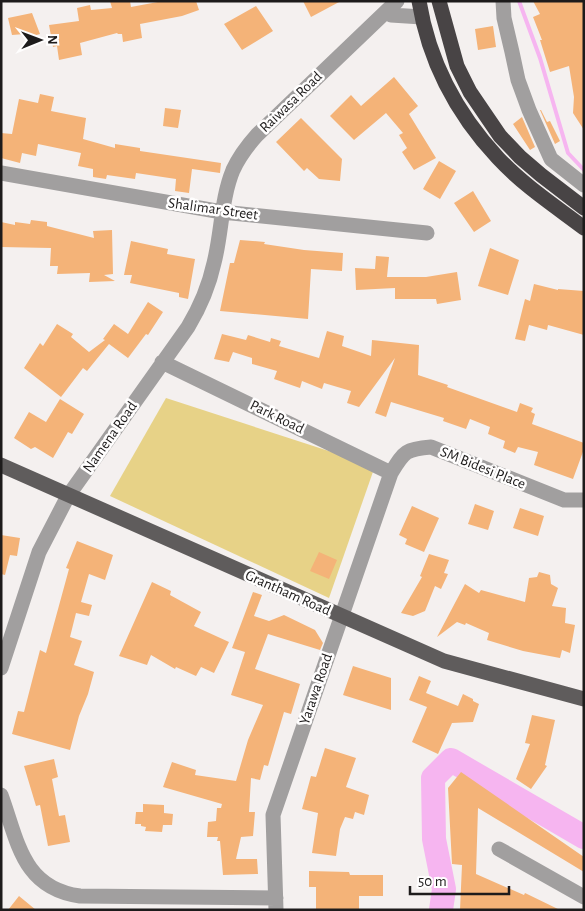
<svg xmlns="http://www.w3.org/2000/svg" width="585" height="911" viewBox="0 0 585 911" font-family="'Alegreya Sans',sans-serif">
  <style>
    .green { fill: #e7d287 }
    .lines { fill: none; stroke-linecap: round; stroke-linejoin: round }
    .stream { stroke: #f6b5f0; stroke-width: 4 }
    .river { stroke: #f6b5f0; stroke-width: 24 }
    .building { fill: #f4b378 }
    .minor { stroke: #a19f9f; stroke-width: 15 }
    .major { stroke: #5f5c5c; stroke-width: 15 }
    .highway { stroke: #484445; stroke-width: 15 }
    .labels { text-anchor: middle; dominant-baseline: central; stroke-width: 5; stroke-linejoin: round; paint-order: stroke }
    .street-label { font-size: 15px; fill: #1d1b1b; stroke: #fffefe }
  </style>
  <rect width="100%" height="100%" fill="#f4f0ef"/>
  <path class="green" d="M166 398 375 466 329 598 110 496Z"/>
  <g class="lines">
    <path class="stream" d="M519 1 540 58 568 153 584 170"/>
    <path class="river" d="M441 910 444 889 434 839 433 778 451 760 584 837"/>
  </g>
  <path class="building" d="M110 1H130L131 7 163 1H196L199 10 182 16 140 24 142 38 123 42 122 34H118L117 33 80 43 82 55 59 60 57 46 53 47 49 25 79 21 77 8 90 5 91 10 112 8Z
    M303 1H341L311 17Z
    M533 1H584V130L573 113 574 97 569 66 550 72 540 40H542L533 17 540 14Z
    M256 6 273 31 242 50 224 24Z
    M32 13 40 34 26 38 25 34 12 35 8 18Z
    M493 26 496 47 478 50 475 29Z
    M394 77 418 106 409 114 436 158 414 170 402 152 407 148 399 135 403 133 386 113 354 140 330 116 351 95 361 106Z
    M40 94 54 97 51 111 86 118 83 139 115 148V144L140 148V151L221 163 220 173 192 169 189 193 175 191 176 179 136 173 135 179 107 175 106 179 93 177V169L78 166 81 153 38 144 36 156 22 153 20 163 1 158V133L12 134 19 99 38 103Z
    M165 108 181 110 178 128 163 126Z
    M540 110H541L547 122 550 121 560 141 555 144Z
    M522 117 535 147 530 150 513 124Z
    M301 118 342 159 340 181 319 179 307 168 304 171 276 142Z
    M439 161 456 171 440 199 423 189Z
    M473 191 491 221 474 232 454 203Z
    M31 220 47 222V226L94 238 93 231 112 230 113 274 104 275 115 281 89 282 90 273 57 274 58 266H50L51 248 1 247V222L15 225V222L30 224Z
    M240 240 265 242 264 244 304 250 343 253 342 271 311 269 308 319 220 311 230 263H234Z
    M131 241 168 249 167 254 195 259 188 299 179 297V293L130 283 132 275H124Z
    M490 248 519 260 508 295 478 286Z
    M376 256 389 257 387 277H426L457 272 461 300 437 304 436 299H395V288L356 290 355 268 375 269Z
    M534 284 558 290V289L584 291V335L548 325 547 330 529 325 525 341 515 339 525 299 530 301Z
    M148 302 163 312 148 335 146 334 128 358 109 344 87 371 83 368 61 397 24 368 40 343 43 346 57 324 73 334 71 337 89 352 105 340 103 339 114 324 128 334Z
    M327 331 344 336 342 346 371 356 372 340 419 345 418 375 448 385 447 387 517 412 520 403 533 408 531 412 535 414 532 424 584 443V449L573 479 534 465 538 452 518 447 515 453 503 448 505 441 488 434 490 427 470 419 466 429 443 421 444 418 391 402 386 417 375 413 395 358 359 407 347 403 351 391 324 383 322 389 302 381 300 388 274 379 277 371 252 364V358L233 352 229 362 214 359 222 334 246 340 248 335 270 342 271 338 281 341 279 346 319 358Z
    M60 399 84 414 72 434 68 432 53 458 35 447 31 449 14 438 29 412 46 422Z
    M475 504 494 511 488 530 468 524Z
    M412 506 439 518 424 552 405 544 407 539 399 535Z
    M520 508 544 516 538 536 513 528Z
    M1 535 20 538 17 556 10 555 5 575 1 574Z
    M77 541 113 555 105 580 89 574 81 602 92 605 89 616 76 613 70 637 82 641 74 665 94 672 88 694 79 716 70 750 12 734 18 711 24 712 40 650 46 653 69 569 66 568Z
    M319 552 337 560 329 579 310 571Z
    M429 554 449 560 444 573 448 574 441 589 435 586 425 611 413 616 401 613 422 577 420 576Z
    M539 572 550 575 551 584 558 588 552 606 566 608 565 623 575 625 570 653 562 650 560 658 523 651 487 640 489 633 466 623 465 625 457 622 437 637 465 584 479 593 481 590 525 602 529 578 537 577Z
    M152 582 171 591 170 595 201 612 194 626 229 642 214 673 201 667 196 676 176 667 175 669 151 655 147 665 119 656Z
    M253 592 262 595 254 616 269 621 284 615 315 630 323 643 320 650 268 634 255 669 300 684 291 714 284 712 268 766 264 765 260 780 251 778 249 812H255L253 836 241 837 236 859H257L258 874 223 875 220 841H217L218 837H207L208 822 216 821 217 808H221L222 804 163 787 172 762 196 770 195 775 236 781 248 740 263 705 231 695 245 652 232 648Z
    M353 666 391 678V710L343 695Z
    M419 676 431 681 426 693 458 706 463 694 473 699V701L479 704 473 722 452 723 438 754 412 742 427 707 409 700Z
    M532 715 555 720 545 765 547 766 531 789 516 779 530 744 525 743Z
    M325 748 356 758 346 787 369 795 364 815 355 812 353 819 345 817 340 829 336 856 312 853 318 813 302 809 311 776 316 777Z
    M54 759 58 777 52 779 59 816 65 815 70 842 48 846 40 805 36 806 24 766Z
    M461 772 584 857V872L478 808 476 874 524 895 525 893 560 910H460L462 865 452 864 448 788Z
    M143 804 164 805V813L173 814 172 825H163L162 832 145 831 146 827 141 826V824H135L136 812H143Z
    M309 871 349 872 350 875H383V896H359V910H316V887H309Z
    M19 896 36 910H8Z"/>
  <g class="lines">
    <path class="minor" d="M503 1 504 18 512 52 518 80 529 110 551 159 584 185
      M387 12 391 15 422 17
      M1 173 222 212 427 233
      M162 362 391 473
      M1 668 39 552 68 496 188 327C200 307 209 286 214 263 222 232 221 199 233 170 239 157 248 145 257 135L397 1
      M1 795C18 841 22 888 80 896L276 898
      M499 849 584 897
      M276 910 273 815 391 473C404 452 405 449 431 447L564 500H584"/>
    <path class="major" d="M1 465 444 661 584 699"/>
    <path class="highway" d="M419 1C429 62 456 113 498 158 523 185 555 206 584 228
      M439 1 457 66 470 92 487 117 500 136 520 157 541 175 584 208"/>
  </g>
  <g class="labels">
    <g class="street-label">
      <text transform="translate(291 102) rotate(-44)">Raiwasa Road</text>
      <text transform="translate(213 209) rotate(8)">Shalimar Street</text>
      <text transform="translate(277 417) rotate(26)">Park Road</text>
      <text transform="translate(110 437) rotate(-55)">Namena Road</text>
      <text transform="translate(483 468) rotate(22)">SM Bidesi Place</text>
      <text transform="translate(288 593) rotate(24)">Grantham Road</text>
      <text transform="translate(316 689) rotate(-71)">Yarawa Road</text>
    </g>
  </g>
  <rect width="585" height="911" fill="none" stroke="#1d1b1b" stroke-width="5"/>
  <g transform="translate(40 40) rotate(89)" stroke="#fffefe" stroke-width="4" paint-order="stroke">
  <path d="M0-4L9 19L0 12L-9 19Z" fill="#1d1b1b"/>
  <text y="-8" font-size="14" font-weight="bold" text-anchor="middle" fill="#1d1b1b">N</text>
  </g>
  <path d="M410 886v8h99v-8" fill="none" stroke="#1d1b1b" stroke-width="2.5"/>
  <text x="418" y="886" font-size="15" fill="#1d1b1b" stroke="#fffefe" stroke-width="4" paint-order="stroke">50 m</text>
</svg>
